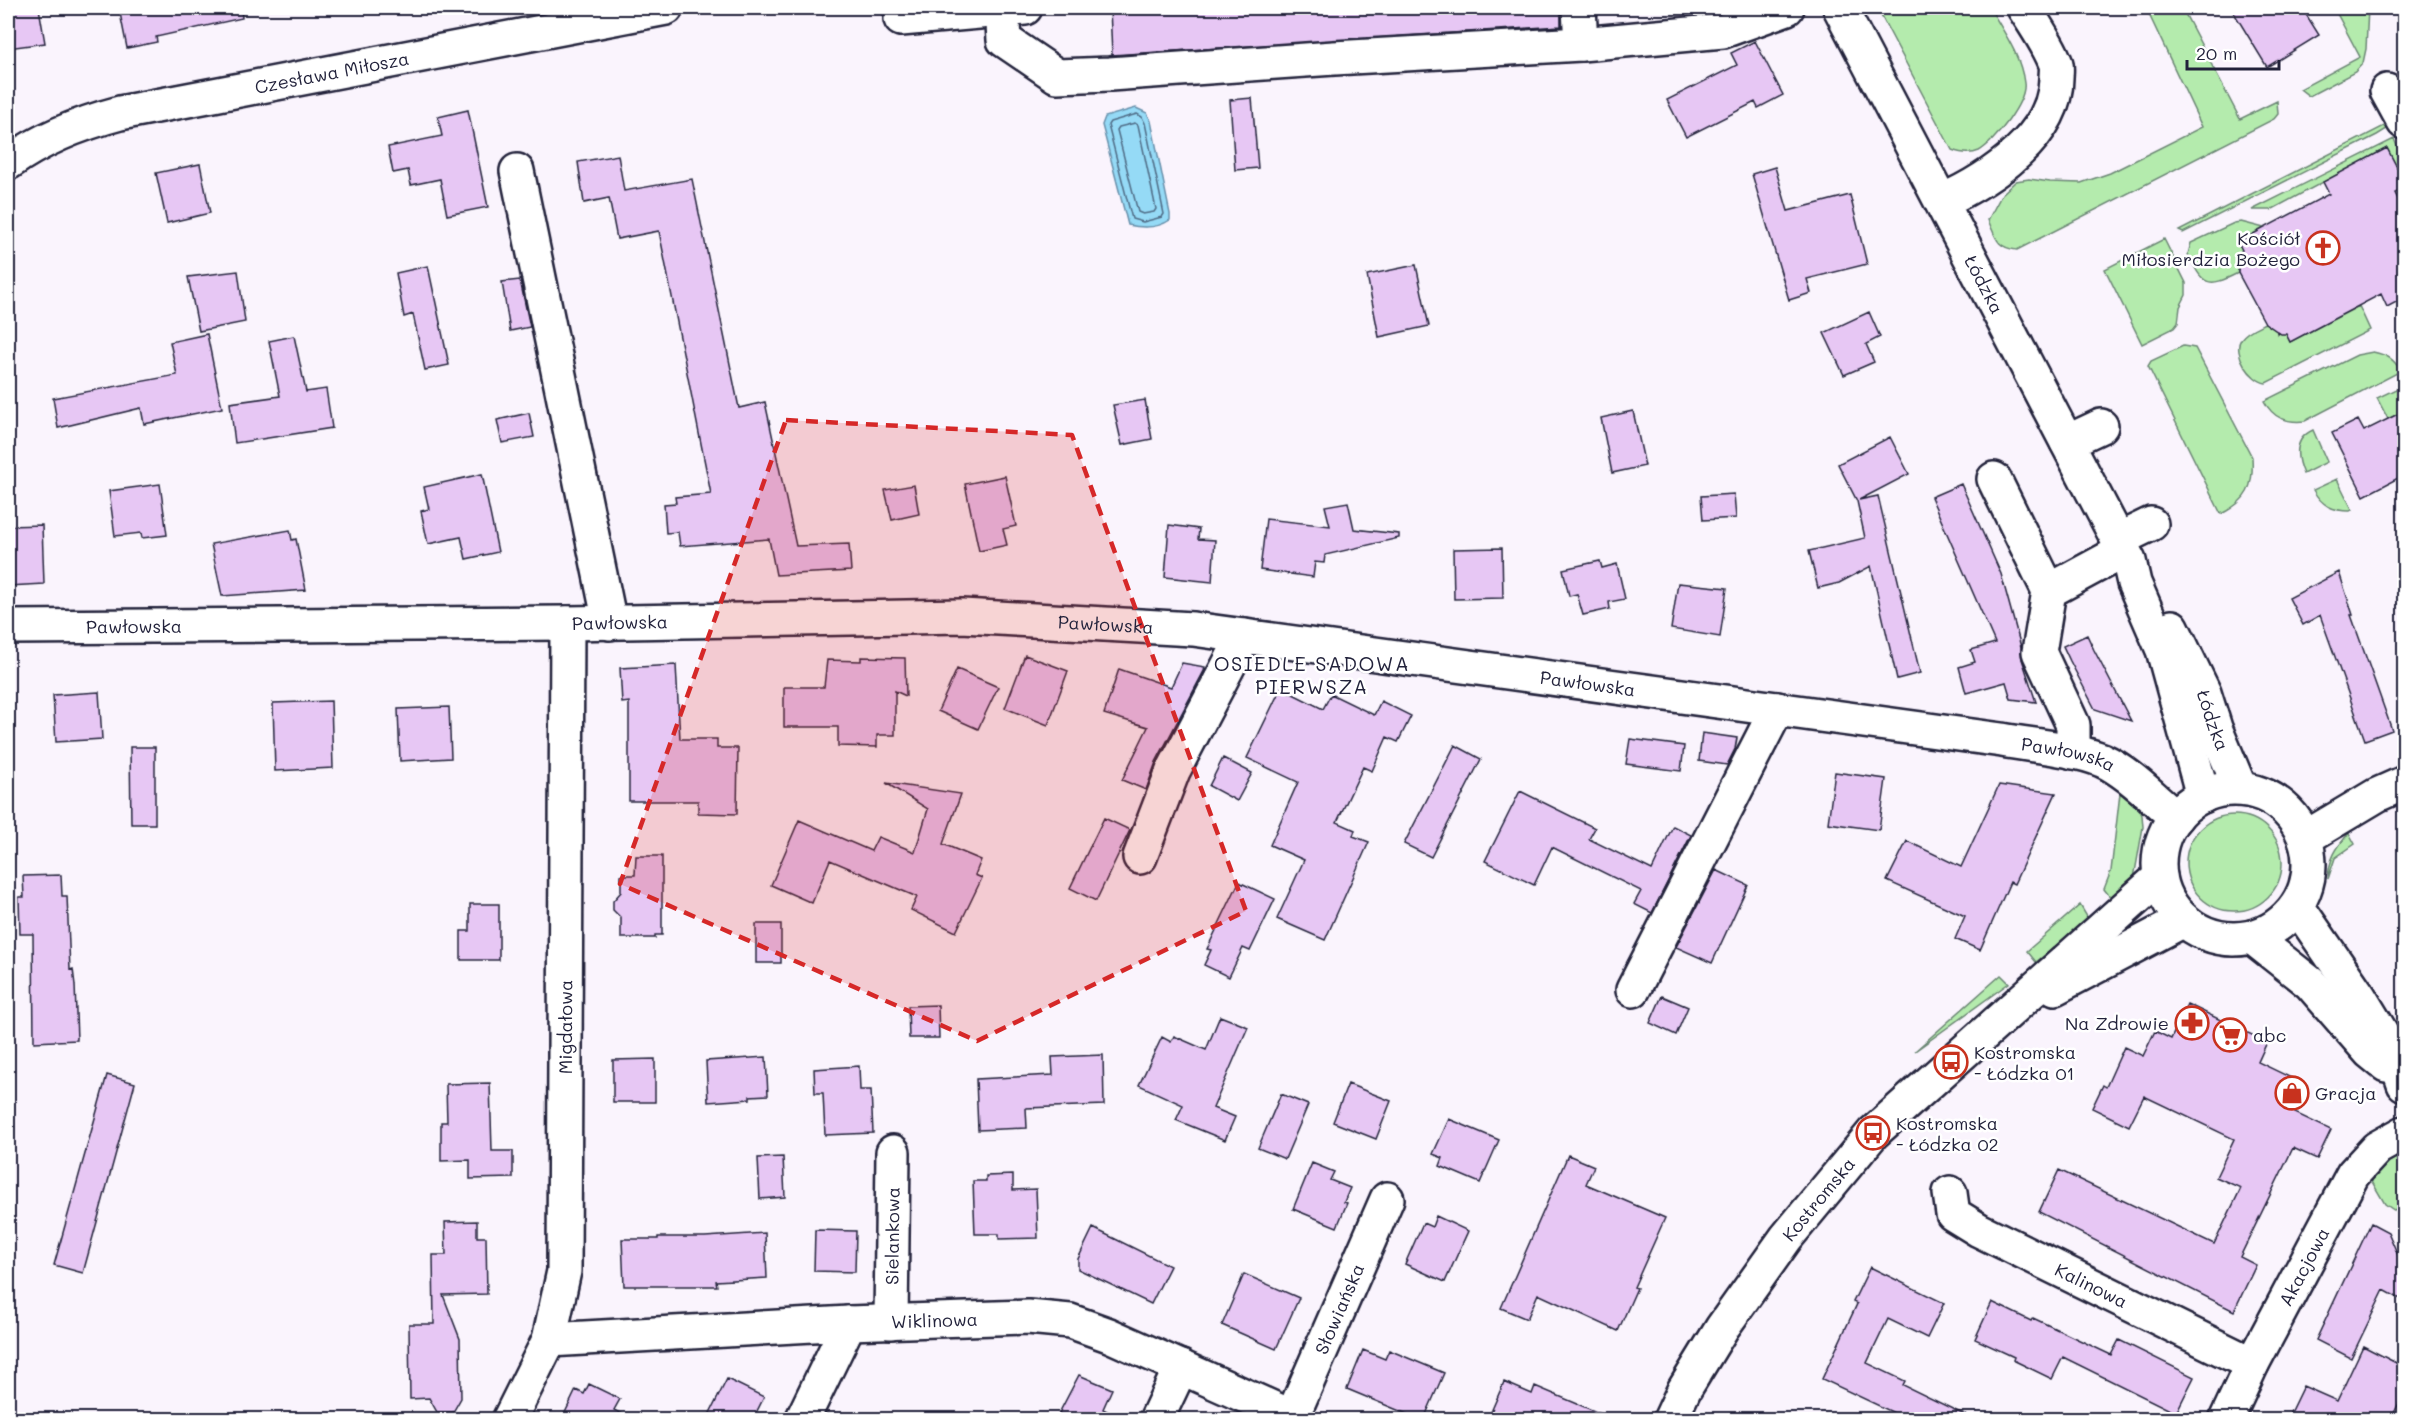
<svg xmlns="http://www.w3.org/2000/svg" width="2412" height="1427" viewBox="0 0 2412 1427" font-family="Mali,sans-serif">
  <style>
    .green { fill: #b4ebad; stroke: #6b8674; stroke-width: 1.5 }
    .water { fill: #95daf6; stroke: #6790ab; stroke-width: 1.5 }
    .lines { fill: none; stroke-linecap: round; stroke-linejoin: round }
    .shore { stroke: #506c86; stroke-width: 1.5 }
    .building { fill: #e7c7f4; stroke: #22223b; stroke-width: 1.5 }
    .minor-casing { stroke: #22223b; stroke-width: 38 }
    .major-casing { stroke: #22223b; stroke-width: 38 }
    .minor { stroke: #fff; stroke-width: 33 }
    .major { stroke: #fff; stroke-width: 33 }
    .marked { fill: #d62828; fill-opacity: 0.2; stroke: #d62828; stroke-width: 4.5; stroke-dasharray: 12 8; stroke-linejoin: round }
    .labels { text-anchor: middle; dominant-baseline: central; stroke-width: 5; stroke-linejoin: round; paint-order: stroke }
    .street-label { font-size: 18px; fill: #22223b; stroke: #fff }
    .poi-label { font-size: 18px; fill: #22223b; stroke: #fff; text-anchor: start }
    .neighbourhood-label { font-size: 20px; letter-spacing: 1.5px; fill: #22223b; stroke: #fff }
  </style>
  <rect width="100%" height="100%" fill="#faf4fd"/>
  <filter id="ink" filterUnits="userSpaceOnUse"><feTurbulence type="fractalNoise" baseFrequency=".0167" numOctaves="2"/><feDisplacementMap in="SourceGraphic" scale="12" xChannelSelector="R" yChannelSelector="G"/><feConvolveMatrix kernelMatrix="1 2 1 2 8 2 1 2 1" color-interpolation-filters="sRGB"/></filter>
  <g filter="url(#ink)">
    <path class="green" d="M1877 8H1990C2003 31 2021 56 2024 83 2027 101 1994 143 1979 151 1970 155 1960 153 1952 150Z
      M2146 8H2182L2240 119 2277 101 2278 114 2274 119 2017 250C1996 248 1996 237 1988 220L2002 194 2016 181 2029 179 2050 182 2081 183 2110 173 2202 127Z
      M2334 8H2368L2366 49 2363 63 2355 72 2309 96 2300 89 2360 57Z
      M2392 122 2390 127 2377 135 2183 233 2179 231Z
      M2394 139 2404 162V181L2387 148 2271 210H2252Z
      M2241 222 2264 228 2238 242 2244 253 2237 256 2238 273C2207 289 2203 285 2188 254L2191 243 2234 223Z
      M2164 239 2186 283V295L2180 307 2178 323 2174 328 2142 344 2105 269Z
      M2359 306 2370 330 2266 383C2251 381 2232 353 2241 339 2246 331 2257 327 2265 323L2277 331 2278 334 2284 330 2290 342Z
      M2183 346 2195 348 2252 457C2254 486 2248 501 2221 514L2148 366 2151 361Z
      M2373 352C2387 355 2393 358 2401 371L2305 421C2286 423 2273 418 2264 401L2357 355Z
      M2402 386 2404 387V411L2388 419 2377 398Z
      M2313 430 2327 462 2303 474C2296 458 2293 439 2313 430Z
      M2337 479 2352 509 2350 511C2333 511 2322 506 2313 490Z
      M2120 793 2139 809 2142 815 2143 827 2134 878 2115 903 2104 889 2111 871Z
      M2186 863a48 48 0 1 1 96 0a48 48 0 1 1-96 0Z
      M2349 833 2355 844 2335 858 2328 879C2329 859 2336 848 2349 833Z
      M2080 905 2089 920 2036 962 2027 951Z
      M2001 975 2009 983 1915 1051Z
      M2399 1157 2404 1158V1217L2385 1204 2368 1175 2382 1163Z"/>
    <path class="water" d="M1136 108 1147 113 1151 121 1170 214V220C1157 229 1142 228 1128 225L1102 125 1105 117Z"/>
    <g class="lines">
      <path class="shore" d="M1137 114 1142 117 1145 123 1164 214 1162 217 1143 222 1132 219 1108 125 1110 122Z
        M1135 123 1138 125 1156 209 1154 212 1143 214 1138 212 1117 130 1119 127Z"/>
    </g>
    <path class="building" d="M8 8H39L45 43 8 48Z
      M119 8H241L242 18 156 37 157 42 127 48Z
      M1110 8H1561V26L1112 55Z
      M2231 8H2302L2319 35 2267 67Z
      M1755 41 1783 95 1758 108 1755 102 1686 137 1667 100 1737 65 1731 53Z
      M1252 98 1258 168 1235 170 1230 100Z
      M468 110 488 207 447 215 440 179 411 185 408 170 393 173 388 147 442 136 438 117Z
      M2387 148 2404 181V189L2395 193 2404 211V298L2387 307 2381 294 2290 342 2286 334H2281L2265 323 2238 273 2239 253 2242 250 2238 242 2329 194 2323 182Z
      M618 155 624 191 692 179 739 408 765 402 796 546 849 544 851 571 776 575 769 539 680 546 678 532 666 533 664 504 676 503 675 497 711 494 659 231 617 239 609 198 584 203 578 162Z
      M200 164 210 213 167 223 156 173Z
      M1775 167 1788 211 1850 195 1867 264 1807 279 1811 293 1789 300 1752 174Z
      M1416 265 1429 326 1379 337 1367 275Z
      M428 266 449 365 425 370 413 314 404 317 396 273Z
      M238 271 245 322 199 331 188 277Z
      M520 280 530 327 510 331 502 282Z
      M1869 312 1880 337 1866 344 1874 362 1844 375 1824 333Z
      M207 334 222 408 144 424 141 408 58 428 53 398 177 375 170 342Z
      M294 336 306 392 326 389 332 428 235 443 230 403 280 396 269 341Z
      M1145 400 1152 439 1122 445 1113 405Z
      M1633 411 1645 466 1612 473 1601 418Z
      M2404 411V475L2364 496 2332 433 2358 420 2364 431Z
      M529 413 534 437 502 443 497 420Z
      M1890 437 1909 474 1859 500 1878 496 1920 673 1897 679 1871 566 1839 583 1818 588 1809 551 1865 538 1857 501 1838 464Z
      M482 474 498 552 466 559 461 537 428 544 421 511 429 509 424 487Z
      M1005 476 1016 526 1003 529 1007 545 979 551 965 484Z
      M160 484 167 535 142 538 141 533 115 536 109 491Z
      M1961 484 2001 574 2021 647 2022 659 2036 702 2011 699 2006 682 1966 693 1959 667 1975 662 1971 650 1995 643 1931 497Z
      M914 485 919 514 892 520 885 490Z
      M1734 494 1736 518 1703 520 1701 496Z
      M1348 502 1354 529 1399 534V538L1325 555 1324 563 1315 562 1313 577 1260 570 1266 519 1330 526 1325 506Z
      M42 525 44 584 8 586V526Z
      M1169 525 1199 529 1198 539 1215 540 1212 582 1165 577Z
      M290 530 292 540 296 539 306 590 222 596 211 544Z
      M1502 548 1503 598 1454 599 1453 549Z
      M1600 561 1602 568 1617 564 1625 599 1609 602 1610 609 1583 615 1577 594 1569 596 1563 569Z
      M2339 572 2353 615H2351L2392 730 2365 740 2320 615 2303 625 2289 598Z
      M1678 583 1727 588 1720 637 1671 629Z
      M2087 635 2094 650 2131 721 2095 709 2070 661 2063 646Z
      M1025 655 1068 671 1048 725 1005 708Z
      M861 657 905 658 906 696 895 691V735H877V747L838 746V727H784V687H824L827 660 861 661Z
      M1182 663 1205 667 1204 671 1156 762 1146 790 1122 780 1148 727 1104 714 1119 669 1171 687Z
      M676 665 680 739H717V748H738L737 814 698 813V801H629V702L622 703 620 668Z
      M957 669 998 687 978 729 938 711Z
      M1281 688 1323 709 1331 694 1374 715 1381 701 1411 716 1398 742 1387 737 1372 771 1363 767 1337 822 1355 830 1353 836 1369 842 1325 940 1277 919 1304 860 1270 845 1298 782 1247 758Z
      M99 692 102 739 56 742 53 695Z
      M331 701 333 768 275 771 273 703Z
      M449 707 451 758 400 761 398 709Z
      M1702 733 1737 738 1735 749 1727 765 1699 761Z
      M1630 739 1684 746 1681 771 1626 764Z
      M1455 745 1481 759 1431 857 1404 844Z
      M130 747H155V824H131Z
      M1223 758 1252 773 1237 801 1209 786Z
      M1835 772 1886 779 1879 830 1828 823Z
      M886 783 961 794 943 844 981 860 975 875 982 878 956 932 911 910 917 897 830 860 812 903 771 885 799 820 871 851 878 837 915 852 928 809Z
      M1999 785 2056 793 2014 884 2010 882 1980 950 1955 939 1965 916 1887 881 1907 841 1961 867Z
      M1520 791 1595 828 1589 839 1652 870 1673 826 1691 835 1652 913 1634 904 1641 891 1552 847 1534 885 1485 861Z
      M1104 818 1130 830 1096 901 1070 888Z
      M636 856H662V935H655V938H621V918L613 910V901L621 892V875H635Z
      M1716 870 1748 885 1712 963 1676 947Z
      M61 875 62 896H67L70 970 73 969 75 985 77 1040 34 1042 33 934H20L19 897H24L23 876Z
      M1239 882 1275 899 1250 951 1243 948 1229 977 1204 965 1211 950 1207 949Z
      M470 904H499V960H461V931H470Z
      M756 924H781V963H756Z
      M1662 996 1688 1007 1676 1035 1650 1023Z
      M2187 1004 2267 1042 2258 1062 2308 1086 2295 1113 2331 1130 2317 1159 2293 1148 2240 1257 2256 1265 2234 1311 2039 1212 2059 1170 2214 1244 2241 1188 2216 1177 2234 1139 2144 1096 2129 1126 2092 1108 2103 1085 2106 1087 2124 1047 2143 1056 2155 1031 2171 1039Z
      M938 1005 939 1038H909L908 1006Z
      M1220 1016 1248 1027 1213 1108 1235 1117 1225 1140 1176 1120 1183 1105 1139 1085 1162 1037 1171 1042 1174 1036 1206 1050Z
      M1103 1055 1104 1105 1026 1108 1027 1128 978 1130 976 1079 1053 1075 1052 1057Z
      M766 1057 768 1095 750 1096V1099L708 1102 706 1061Z
      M655 1059V1102H613V1060Z
      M859 1066 860 1090H871L873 1133 825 1135 823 1093H815L814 1069Z
      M107 1075 135 1083 83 1273 54 1265Z
      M490 1083 492 1151H513V1178L470 1179V1160L441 1161V1122H447L446 1084Z
      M1348 1084 1391 1101 1376 1139 1333 1122Z
      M1281 1094 1308 1105 1285 1159 1258 1148Z
      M1449 1119 1499 1140 1480 1183 1440 1166 1443 1158 1433 1154Z
      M1568 1155 1594 1166 1586 1184 1665 1218 1634 1287 1637 1288 1618 1331 1538 1294 1527 1319 1501 1308Z
      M783 1157 785 1197 760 1199 758 1158Z
      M1312 1163 1334 1172 1330 1180 1350 1188 1344 1202 1347 1203 1337 1227 1293 1209Z
      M1013 1175V1190L1036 1189 1038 1238 999 1239V1234H975L973 1181H986V1176Z
      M1436 1216 1468 1231 1445 1282 1405 1264 1423 1223 1432 1227Z
      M477 1221V1237H486L487 1294 443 1295 460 1339 461 1398 453 1412H437L429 1398 410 1399 409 1324H434L433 1255H446L445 1222Z
      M2371 1223 2388 1232 2404 1269V1301L2384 1290 2351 1358 2316 1340Z
      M1093 1228 1170 1266 1151 1304 1078 1269V1259Z
      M815 1230 856 1231 855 1272 814 1271Z
      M765 1233 767 1278 716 1281 717 1286H624L622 1239H658V1237H705Z
      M1870 1267 1944 1303 1927 1338 1888 1319 1867 1363 1905 1381 1903 1385 1973 1419H1907L1822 1379 1857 1304 1853 1302Z
      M1244 1274 1299 1298 1276 1349 1222 1325Z
      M1992 1302 2031 1321 2033 1318 2111 1355 2119 1340 2194 1377 2176 1413 2063 1357 2052 1379 2013 1360 2014 1357 1975 1339Z
      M2363 1346 2404 1367V1393L2391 1419H2287L2303 1386 2337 1401Z
      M1363 1350 1385 1359 1389 1350 1444 1373 1424 1419H1419L1347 1389Z
      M1079 1375 1112 1389 1103 1409 1122 1419H1056Z
      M727 1379 764 1397 753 1419H707Z
      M1504 1382 1532 1394 1535 1386 1613 1419H1488Z
      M589 1384 620 1399 614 1410 631 1419H562L576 1390 584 1394Z"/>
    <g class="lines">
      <g class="minor-casing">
        <g id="minor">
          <path d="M1002 8 1004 40 1057 76 1110 74 1334 58 1581 44 1723 31 1787 8"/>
          <path d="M1579 8 1581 44"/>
          <path d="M901 19 1025 8"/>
          <path d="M2387 91 2404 122"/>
          <path id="s1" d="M8 163C40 140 82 123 120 113L666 8"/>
          <path d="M517 171 610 623"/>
          <path d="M1942 201C1989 180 2056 136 2056 78 2056 74 2057 69 2056 64 2049 45 2035 25 2024 8"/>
          <path d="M2067 442 2101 426"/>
          <path d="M1994 479 2049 591 2123 551"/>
          <path d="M2118 540 2151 524"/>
          <path d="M2049 591 2039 652 2073 725V752"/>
          <path id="s2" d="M8 627 567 623 962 616 1193 629 2002 740C2035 746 2071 748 2102 760 2127 771 2154 799 2176 817"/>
          <path d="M2305 838 2377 795 2404 783"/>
          <path d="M1140 857 1173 771 1244 636"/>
          <path d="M2055 988 2184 920"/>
          <path d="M1633 990 1777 709"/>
          <path id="s3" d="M1950 1193 1953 1214 1979 1230 2252 1364"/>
          <path id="s4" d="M891 1322 893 1152"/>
          <path id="s5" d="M549 1340 849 1323 1028 1317 1070 1321 1109 1335 1299 1420"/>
          <path id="s6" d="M1292 1417 1387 1199"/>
          <path id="s7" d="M509 1420 549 1340 564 1271 567 623"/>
          <path d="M802 1420 849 1323"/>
          <path d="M1156 1420 1181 1367"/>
          <path id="s8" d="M1670 1420 1684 1390 1722 1328 1786 1238 1873 1133 2160 877"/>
          <path id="s9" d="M2226 1420 2252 1364 2353 1174 2377 1148 2404 1133"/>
        </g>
      </g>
      <g class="major-casing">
        <g id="major">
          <path id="s10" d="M1840 8 2129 561 2134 583 2163 650 2203 796"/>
          <path id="s11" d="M2172 627 2204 693 2215 728 2240 788"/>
          <circle cx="2234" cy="864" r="75"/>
          <path d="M2297 906 2359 996 2393 1052 2404 1084"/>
          <path d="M2252 937 2310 983 2370 1052 2386 1065"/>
        </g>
      </g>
      <use href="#minor" class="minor"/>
      <use href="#major" class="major"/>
    </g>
  </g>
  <path class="marked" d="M786 420 1072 435 1246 911 977 1041 620 884Z"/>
  <defs>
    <g id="church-ring" transform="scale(1.725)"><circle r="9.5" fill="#fff" stroke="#c8321e" stroke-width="1.5"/><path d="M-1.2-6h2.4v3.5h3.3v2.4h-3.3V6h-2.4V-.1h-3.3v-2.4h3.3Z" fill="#c8321e"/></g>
    <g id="pharmacy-ring" transform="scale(1.725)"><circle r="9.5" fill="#fff" stroke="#c8321e" stroke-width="1.5"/><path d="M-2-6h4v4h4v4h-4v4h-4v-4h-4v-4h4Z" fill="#c8321e"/></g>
    <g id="supermarket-ring" transform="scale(1.725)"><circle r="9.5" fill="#fff" stroke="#c8321e" stroke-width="1.5"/><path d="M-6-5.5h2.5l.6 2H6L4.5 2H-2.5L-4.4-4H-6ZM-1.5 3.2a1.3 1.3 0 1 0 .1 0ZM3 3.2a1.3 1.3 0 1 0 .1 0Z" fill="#c8321e"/></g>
    <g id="bus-ring" transform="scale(1.725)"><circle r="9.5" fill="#fff" stroke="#c8321e" stroke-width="1.5"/><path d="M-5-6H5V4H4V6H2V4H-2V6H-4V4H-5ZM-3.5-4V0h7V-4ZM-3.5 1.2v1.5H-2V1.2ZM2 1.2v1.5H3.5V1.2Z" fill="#c8321e"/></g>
    <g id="shop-ring" transform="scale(1.725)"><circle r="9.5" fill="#fff" stroke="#c8321e" stroke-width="1.5"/><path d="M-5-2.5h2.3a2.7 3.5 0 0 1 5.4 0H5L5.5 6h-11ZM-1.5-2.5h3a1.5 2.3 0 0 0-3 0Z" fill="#c8321e"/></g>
  </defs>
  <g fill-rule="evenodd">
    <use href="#church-ring" x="2323" y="248"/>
    <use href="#pharmacy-ring" x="2192" y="1023"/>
    <use href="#supermarket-ring" x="2230" y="1035"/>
    <use href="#bus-ring" x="1951" y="1062"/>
    <use href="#shop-ring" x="2292" y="1093"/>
    <use href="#bus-ring" x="1873" y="1133"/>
  </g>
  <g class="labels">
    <g class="street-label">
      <text stroke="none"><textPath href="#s1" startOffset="339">Czesława Miłosza</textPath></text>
      <text stroke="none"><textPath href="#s10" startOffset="312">Łódzka</textPath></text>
      <text stroke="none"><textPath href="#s2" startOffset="612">Pawłowska</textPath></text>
      <text stroke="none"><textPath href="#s2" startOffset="1098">Pawłowska</textPath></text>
      <text stroke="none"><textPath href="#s2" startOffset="126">Pawłowska</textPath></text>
      <text stroke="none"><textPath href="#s2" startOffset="1584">Pawłowska</textPath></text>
      <text stroke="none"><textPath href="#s11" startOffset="102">Łódzka</textPath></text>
      <text stroke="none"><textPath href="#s2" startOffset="2070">Pawłowska</textPath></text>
      <text stroke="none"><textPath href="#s7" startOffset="404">Migdałowa</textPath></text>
      <text stroke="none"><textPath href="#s8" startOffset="267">Kostromska</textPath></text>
      <text stroke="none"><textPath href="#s4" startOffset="86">Sielankowa</textPath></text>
      <text stroke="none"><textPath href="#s9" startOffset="172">Akacjowa</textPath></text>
      <text stroke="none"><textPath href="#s3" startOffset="177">Kalinowa</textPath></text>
      <text stroke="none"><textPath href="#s6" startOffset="118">Słowiańska</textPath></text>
      <text stroke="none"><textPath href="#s5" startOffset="386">Wiklinowa</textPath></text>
    </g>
    <g class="poi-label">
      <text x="2300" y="238" text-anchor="end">Kościół<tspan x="2300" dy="21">Miłosierdzia Bożego</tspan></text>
      <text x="2169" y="1023" text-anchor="end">Na Zdrowie</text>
      <text x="2253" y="1035">abc</text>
      <text x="1974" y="1052">Kostromska<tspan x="1974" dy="21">- Łódzka 01</tspan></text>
      <text x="2315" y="1093">Gracja</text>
      <text x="1896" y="1123">Kostromska<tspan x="1896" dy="21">- Łódzka 02</tspan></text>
    </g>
    <g class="neighbourhood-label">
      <text x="1312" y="663">OSIEDLE SADOWA<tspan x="1312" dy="23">PIERWSZA</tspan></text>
    </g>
  </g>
  <rect width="2412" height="1427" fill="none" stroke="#fff" stroke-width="30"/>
  <rect x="15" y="15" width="2382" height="1397" fill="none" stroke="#22223b" stroke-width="2" filter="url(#ink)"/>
  <path d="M2187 60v9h92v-9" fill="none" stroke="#22223b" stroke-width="3"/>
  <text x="2196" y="60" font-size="18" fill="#22223b" stroke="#ffffff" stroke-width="4.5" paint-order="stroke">20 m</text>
</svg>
